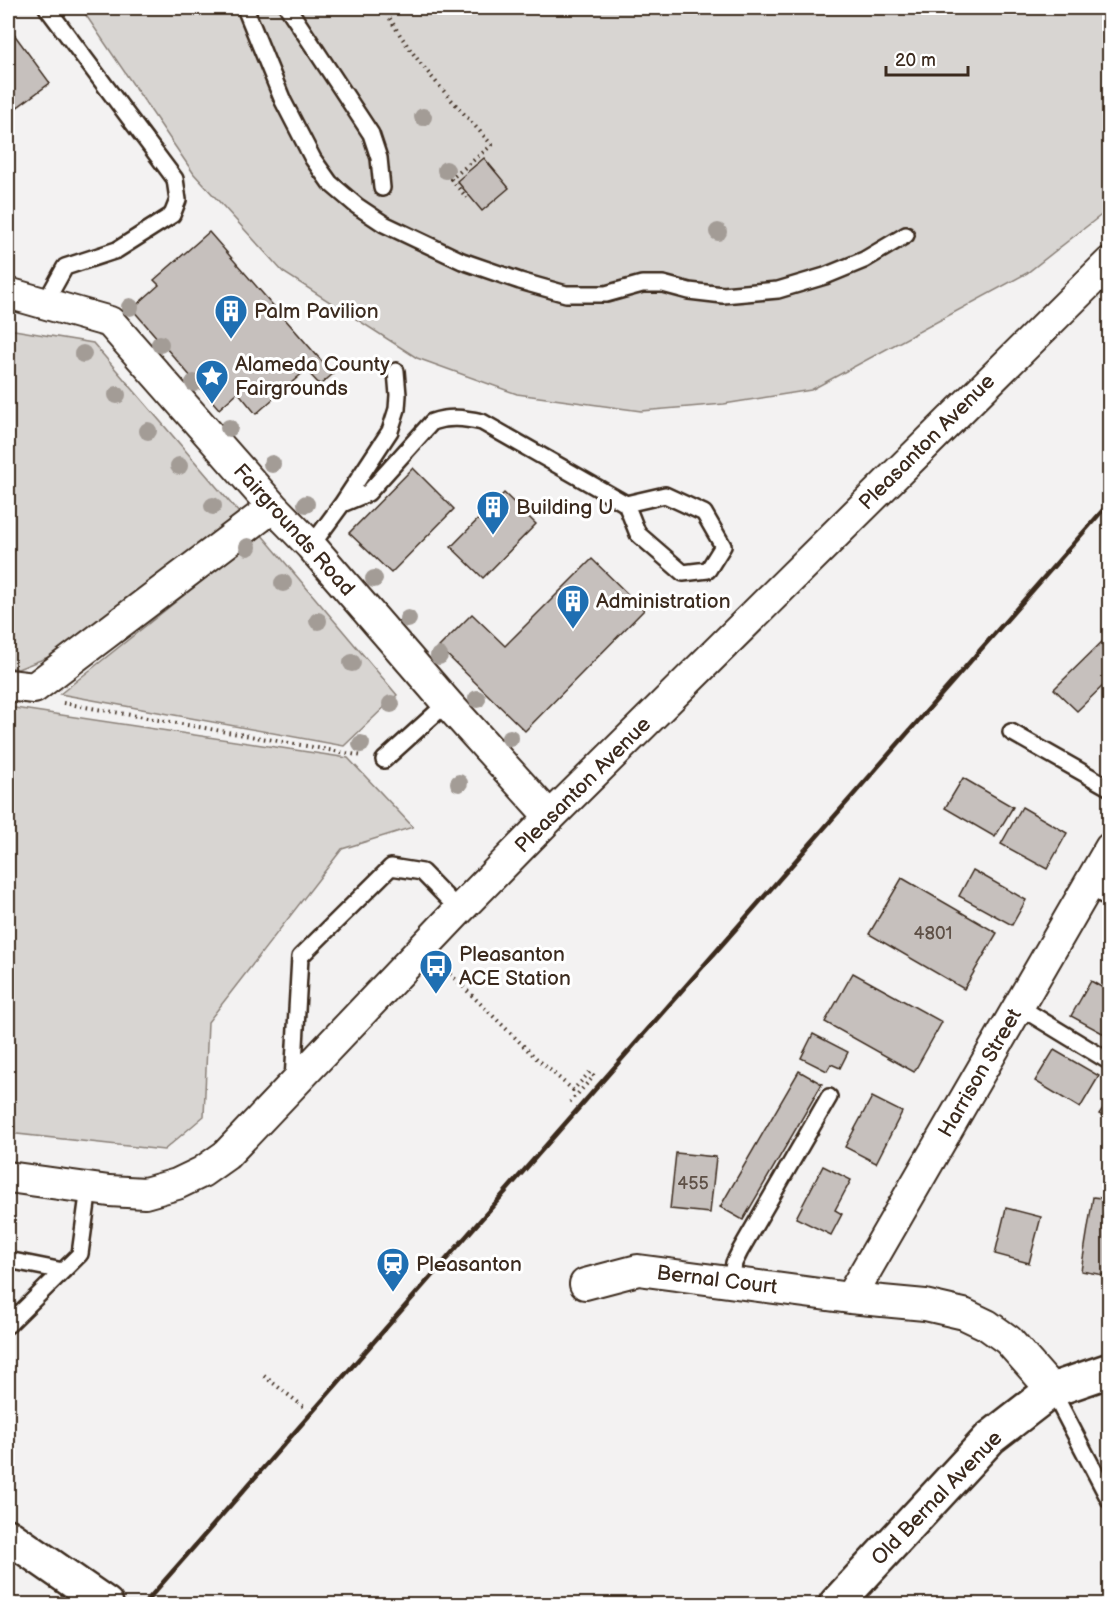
<svg xmlns="http://www.w3.org/2000/svg" width="1117" height="1612" viewBox="0 0 1117 1612" font-family="'Balsamiq Sans',sans-serif">
  <style>
    .green { fill: #d8d5d2; stroke: #8a8078; stroke-width: 1.5 }
    .building { fill: #c6c0bd; stroke: #3b2a1e; stroke-width: 1.5 }
    .lines { fill: none; stroke-linecap: round; stroke-linejoin: round }
    .service-casing { stroke: #3b2a1e; stroke-width: 20 }
    .minor-casing { stroke: #3b2a1e; stroke-width: 34 }
    .tertiary-casing { stroke: #3b2a1e; stroke-width: 38 }
    .secondary-casing { stroke: #3b2a1e; stroke-width: 38 }
    .path { stroke: #3b2a1e; stroke-width: 4; stroke-dasharray: 1.5 4.5; stroke-linecap: butt }
    .service { stroke: #fff; stroke-width: 15 }
    .minor { stroke: #fff; stroke-width: 30 }
    .tertiary { stroke: #fff; stroke-width: 33 }
    .secondary { stroke: #fff; stroke-width: 33 }
    .rail { stroke: #3b2a1e; stroke-width: 4.5 }
    .tree { fill: #a39c96 }
    .labels { text-anchor: middle; dominant-baseline: central; stroke-width: 6; stroke-linejoin: round; paint-order: stroke }
    .number-label { font-size: 18px; fill: #5e5046 }
    .poi-label { font-size: 21px; fill: #3b2a1e; stroke: #fff; text-anchor: start }
    .street-label { font-size: 21px; fill: #3b2a1e; stroke: #fff }
  </style>
  <rect width="100%" height="100%" fill="#f3f2f2"/>
  <filter id="ink" filterUnits="userSpaceOnUse"><feTurbulence type="fractalNoise" baseFrequency=".0167" numOctaves="2"/><feDisplacementMap in="SourceGraphic" scale="12" xChannelSelector="R" yChannelSelector="G"/><feConvolveMatrix kernelMatrix="1 2 1 2 8 2 1 2 1" color-interpolation-filters="sRGB"/></filter>
  <g filter="url(#ink)">
    <path class="green" d="M81 8H1109V209L1027 273 811 390 724 404 641 411 517 394 417 358 283 272 194 174Z
      M8 329 93 343 239 513 61 652 18 669 8 667Z
      M261 534 397 695 344 746 60 694Z
      M8 707 348 758 413 827 342 849 208 1022 204 1116 164 1150 8 1133Z"/>
    <path class="building" d="M8 26 50 83 8 114Z
      M484 158 509 188 482 211 457 181Z
      M209 232 333 374 320 385 306 370 256 414 238 392 219 409 132 309 159 285 154 280Z
      M413 468 454 509 391 573 349 533Z
      M504 493 536 524 483 578 451 547Z
      M592 559 644 610 525 731 439 647 472 614 505 646Z
      M1110 634V679L1077 711 1054 689Z
      M963 778 1013 807 995 837 945 808Z
      M1022 807 1067 833 1047 869 1001 844Z
      M973 870 1026 900 1012 925 959 896Z
      M902 878 997 933 964 989 869 934Z
      M853 973 942 1022 914 1072 825 1022Z
      M1091 981 1110 992V1030L1106 1035 1071 1016Z
      M813 1034 848 1052 840 1068 831 1064 827 1071 801 1058Z
      M1054 1050 1099 1076 1080 1108 1035 1081Z
      M799 1071 822 1084 743 1220 720 1207Z
      M872 1097 902 1112 876 1163 845 1147Z
      M1110 1098V1120L1099 1114Z
      M676 1153 716 1157 710 1213 670 1209Z
      M823 1166 851 1180 835 1210 842 1214 831 1235 796 1218Z
      M1093 1197 1110 1199 1109 1276 1081 1271Z
      M1006 1208 1041 1217 1029 1263 995 1254Z"/>
    <g class="lines">
      <g class="service-casing">
        <path id="service" d="M245 8 283 101 313 159 330 183 357 206 384 224 462 261 520 281 566 294H606L642 284H663L689 291 723 295 778 290 825 276 864 260 906 235
          M288 8 371 134 379 158 382 188
          M45 303 65 267 117 250 172 215 178 200 175 179 47 8
          M342 504 368 493 432 422C449 416 464 418 482 422L626 504 638 534 683 573 708 570 723 546 704 513 665 495 626 504
          M311 546 342 504 390 431 397 409 398 395 396 371
          M1011 732 1110 788
          M384 760 447 703
          M1088 886 1110 899
          M1018 1006 1110 1062
          M293 1081 300 957 391 867 422 872 459 910
          M8 1260 63 1271
          M731 1282 734 1263 740 1251 829 1097
          M8 1325 80 1254 89 1188
          M1052 1390 1110 1501"/>
      </g>
      <g class="minor-casing">
        <path id="minor" d="M8 293 110 322 273 507 311 546 447 703 550 817
          M8 685 34 688 273 507
          M8 1177 109 1191 145 1193 177 1184 202 1172 226 1155 459 910 550 817 1110 262
          M585 1284 638 1270 850 1298 925 1305 964 1314 987 1325 1008 1340 1052 1390
          M850 1298 1110 848"/>
      </g>
      <g class="tertiary-casing">
        <path id="tertiary" d="M836 1604 990 1438 1052 1390 1110 1370"/>
      </g>
      <g class="secondary-casing">
        <path id="secondary" d="M8 1536 106 1604"/>
      </g>
      <path class="path" d="M384 8C411 59 454 102 492 145L451 179 467 198
        M63 703 363 756
        M450 974 535 1057 573 1090 590 1072 594 1076 570 1102
        M264 1376 304 1407"/>
      <use href="#service" class="service"/>
      <use href="#minor" class="minor"/>
      <use href="#tertiary" class="tertiary"/>
      <use href="#secondary" class="secondary"/>
      <path class="rail" d="M144 1604 1110 502"/>
    </g>
    <g class="tree">
      <circle cx="423" cy="117" r="9"/>
      <circle cx="446" cy="170" r="9"/>
      <circle cx="718" cy="232" r="9"/>
      <circle cx="130" cy="307" r="9"/>
      <circle cx="160" cy="344" r="9"/>
      <circle cx="83" cy="354" r="9"/>
      <circle cx="194" cy="383" r="9"/>
      <circle cx="117" cy="395" r="9"/>
      <circle cx="229" cy="428" r="9"/>
      <circle cx="148" cy="431" r="9"/>
      <circle cx="272" cy="464" r="9"/>
      <circle cx="179" cy="466" r="9"/>
      <circle cx="306" cy="504" r="9"/>
      <circle cx="213" cy="506" r="9"/>
      <circle cx="248" cy="547" r="9"/>
      <circle cx="374" cy="579" r="9"/>
      <circle cx="283" cy="583" r="9"/>
      <circle cx="408" cy="619" r="9"/>
      <circle cx="318" cy="621" r="9"/>
      <circle cx="439" cy="656" r="9"/>
      <circle cx="352" cy="663" r="9"/>
      <circle cx="477" cy="699" r="9"/>
      <circle cx="391" cy="704" r="9"/>
      <circle cx="510" cy="738" r="9"/>
      <circle cx="361" cy="744" r="9"/>
      <circle cx="459" cy="783" r="9"/>
    </g>
  </g>
  <defs>
    <g id="building-pin" transform="scale(1.725)"><path d="M0 17L-7.5 6A9.5 9.5 0 1 1 7.5 6Z" fill="#1f6fb2" stroke="#fff"/><path d="M-4-6H4V6H1V3H-1V6H-4ZM-2.5-4.3h1.7v1.8h-1.7ZM.8-4.3h1.7v1.8H.8ZM-2.5-1h1.7V.8h-1.7ZM.8-1h1.7V.8H.8Z" fill="#fff"/></g>
    <g id="sight-pin" transform="scale(1.725)"><path d="M0 17L-7.5 6A9.5 9.5 0 1 1 7.5 6Z" fill="#1f6fb2" stroke="#fff"/><path d="M0-6L1.8-2.2L6-1.7L2.9 1.2L3.7 5.4L0 3.3L-3.7 5.4L-2.9 1.2L-6-1.7L-1.8-2.2Z" fill="#fff"/></g>
    <g id="bus-pin" transform="scale(1.725)"><path d="M0 17L-7.5 6A9.5 9.5 0 1 1 7.5 6Z" fill="#1f6fb2" stroke="#fff"/><path d="M-5-6H5V4H4V6H2V4H-2V6H-4V4H-5ZM-3.5-4V0h7V-4ZM-3.5 1.2v1.5H-2V1.2ZM2 1.2v1.5H3.5V1.2Z" fill="#fff"/></g>
    <g id="station-pin" transform="scale(1.725)"><path d="M0 17L-7.5 6A9.5 9.5 0 1 1 7.5 6Z" fill="#1f6fb2" stroke="#fff"/><path d="M-3-6H3Q5-6 5-4V2Q5 4 3 4L4.5 6H3L1.5 4h-3L-3 6H-4.5L-3 4Q-5 4-5 2V-4Q-5-6-3-6ZM-3.5-4v3h7v-3ZM-3.5 1v1.5H-2V1ZM2 1v1.5H3.5V1Z" fill="#fff"/></g>
  </defs>
  <g fill-rule="evenodd">
    <use href="#building-pin" x="231" y="311"/>
    <use href="#sight-pin" x="212" y="376"/>
    <use href="#building-pin" x="493" y="507"/>
    <use href="#building-pin" x="573" y="601"/>
    <use href="#bus-pin" x="436" y="966"/>
    <use href="#station-pin" x="393" y="1264"/>
  </g>
  <g class="labels">
    <g class="number-label">
      <text x="933" y="933">4801</text>
      <text x="693" y="1183">455</text>
    </g>
    <g class="poi-label">
      <text x="254" y="311">Palm Pavilion</text>
      <text x="235" y="364">Alameda County<tspan x="235" dy="24">Fairgrounds</tspan></text>
      <text x="516" y="507">Building U</text>
      <text x="596" y="601">Administration</text>
      <text x="459" y="954">Pleasanton<tspan x="459" dy="24">ACE Station</tspan></text>
      <text x="416" y="1264">Pleasanton</text>
    </g>
    <g class="street-label">
      <text transform="translate(927 442) rotate(-45)">Pleasanton Avenue</text>
      <text transform="translate(294 530) rotate(48)">Fairgrounds Road</text>
      <text transform="translate(583 785) rotate(-45)">Pleasanton Avenue</text>
      <text transform="translate(980 1073) rotate(-60)">Harrison Street</text>
      <text transform="translate(717 1280) rotate(7)">Bernal Court</text>
      <text transform="translate(937 1498) rotate(-46)">Old Bernal Avenue</text>
    </g>
  </g>
  <rect width="1117" height="1612" fill="none" stroke="#fff" stroke-width="30"/>
  <rect x="15" y="15" width="1087" height="1582" fill="none" stroke="#3b2a1e" stroke-width="2" filter="url(#ink)"/>
  <path d="M886 66v9h82v-9" fill="none" stroke="#3b2a1e" stroke-width="3"/>
  <text x="895" y="66" font-size="18" fill="#3b2a1e" stroke="#ffffff" stroke-width="4.5" paint-order="stroke">20 m</text>
</svg>
